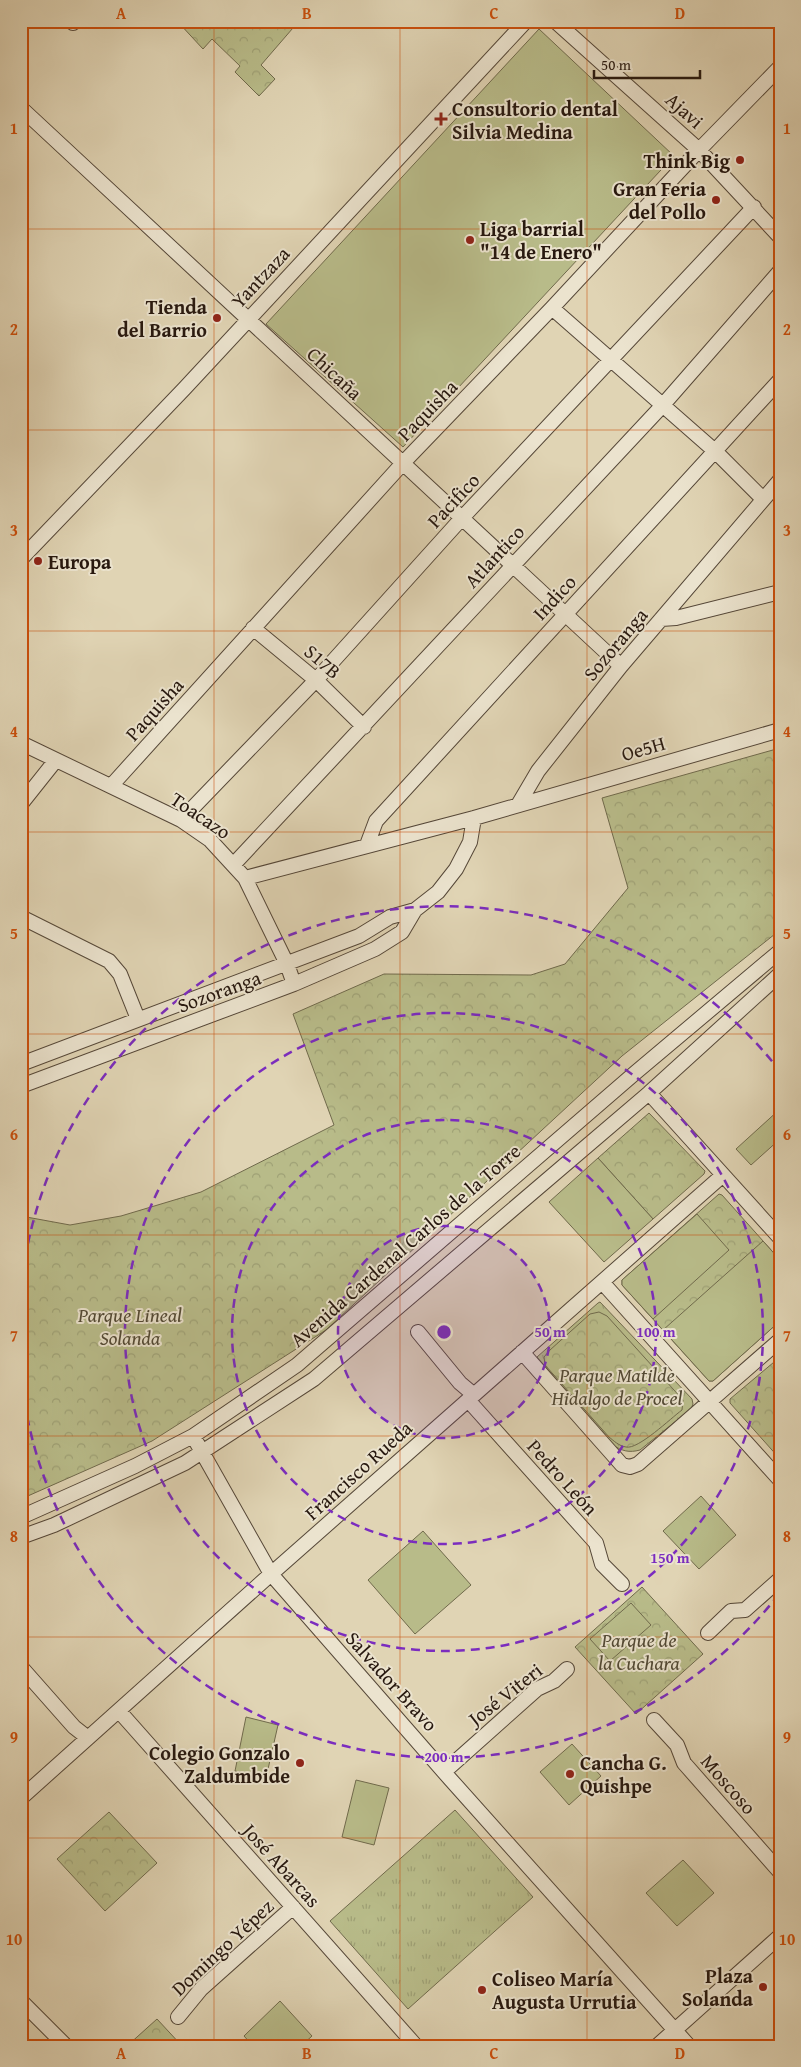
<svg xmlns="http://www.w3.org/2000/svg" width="801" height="2067" viewBox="0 0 801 2067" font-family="'Gentium Book Plus',serif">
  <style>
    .grass { fill: url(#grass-tufts); stroke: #706a4c }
    .forest { fill: url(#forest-crowns); stroke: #706a4c }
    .garden { fill: #b8bb89; stroke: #706a4c }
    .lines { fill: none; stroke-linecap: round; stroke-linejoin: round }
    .minor-casing { stroke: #554738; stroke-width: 16 }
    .minor { stroke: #ebe3ce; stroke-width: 14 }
    .grid { fill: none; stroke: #cb4f0c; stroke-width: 1; stroke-opacity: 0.55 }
    .ring { fill: none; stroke: #7b2cbf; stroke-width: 2.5; stroke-dasharray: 9 6 }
    .poi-dot { fill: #8f2418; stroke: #ebe3ce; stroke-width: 2 }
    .labels { text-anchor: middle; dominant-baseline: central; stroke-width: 4; stroke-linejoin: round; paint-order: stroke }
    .poi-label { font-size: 20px; font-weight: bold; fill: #27180f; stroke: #ebe3ce; text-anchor: start }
    .street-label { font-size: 20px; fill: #27180f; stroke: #ebe3ce }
    .park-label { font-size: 20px; font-style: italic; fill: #524934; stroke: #ebe3ce }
    .centre { fill: #7b2cbf; stroke: #ebe3ce; stroke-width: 2.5 }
    .ring-label { font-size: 15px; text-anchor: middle; font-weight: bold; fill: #7b2cbf; stroke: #ebe3ce; stroke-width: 4; stroke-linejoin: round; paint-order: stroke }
    .neatline { fill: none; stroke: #cb4f0c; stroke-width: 2 }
    .grid-label { font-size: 16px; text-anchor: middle; font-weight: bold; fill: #cb4f0c }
  </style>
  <defs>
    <pattern id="grass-tufts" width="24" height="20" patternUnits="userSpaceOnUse" patternTransform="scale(1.25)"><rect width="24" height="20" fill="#b8bb89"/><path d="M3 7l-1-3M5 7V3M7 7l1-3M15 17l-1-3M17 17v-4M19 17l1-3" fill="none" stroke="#9ea075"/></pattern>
    <pattern id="forest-crowns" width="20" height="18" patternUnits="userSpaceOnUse" patternTransform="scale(1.25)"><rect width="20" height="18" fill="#b8bb89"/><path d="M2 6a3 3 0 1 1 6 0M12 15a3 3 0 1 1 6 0" fill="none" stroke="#9ea075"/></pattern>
  </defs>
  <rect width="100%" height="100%" fill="#e0d4b4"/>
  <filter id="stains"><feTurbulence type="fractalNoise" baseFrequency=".004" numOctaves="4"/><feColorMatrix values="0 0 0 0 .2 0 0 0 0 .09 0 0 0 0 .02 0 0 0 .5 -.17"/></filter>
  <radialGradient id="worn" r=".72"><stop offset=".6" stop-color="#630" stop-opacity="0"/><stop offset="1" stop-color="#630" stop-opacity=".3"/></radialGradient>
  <path class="grass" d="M600 1302 692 1399 693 1404 691 1409 640 1450C629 1453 622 1451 613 1445L537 1357 598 1303Z
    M455 1810 533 1897 408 2009 330 1921Z"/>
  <path class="forest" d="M179 21H299L261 65 275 79 259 96 235 72 240 66 212 39 203 49 178 22Z
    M780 748V930L622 1056 326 1330 152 1441 21 1499V1216L70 1225 121 1216 201 1192 334 1125 293 1014 384 974 531 975 565 964 628 888 602 798Z
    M649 1113 705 1171 704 1174 653 1219 598 1158Z
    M719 1194 722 1195 780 1260V1321L713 1381H709L622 1285V1280Z
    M599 1312 607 1316 683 1400 682 1410C671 1418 638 1450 626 1447 619 1446 614 1441 609 1437L545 1365 544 1357 550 1350 590 1314Z
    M780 1357V1459L730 1403V1399Z
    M642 1587 703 1654 636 1714 575 1647Z
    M109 1812 157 1863 105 1911 57 1859Z
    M157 2019 182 2046H127Z"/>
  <path class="garden" d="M539 29 674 156 403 447 266 324Z
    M780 1109V1139L751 1165 736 1149Z
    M598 1158 653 1219 604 1262 549 1202Z
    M697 1214 729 1250 653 1319 622 1285V1280Z
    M763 1241 780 1260V1321L713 1381H709L663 1330Z
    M701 1496 736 1535 699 1569 663 1531Z
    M423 1531 471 1585 415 1634 368 1580Z
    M631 1603 651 1625 610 1661 590 1639Z
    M246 1717 278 1725 266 1778 235 1771Z
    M572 1744 601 1776 569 1805 540 1772Z
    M356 1780 389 1788 374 1845 342 1837Z
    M683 1860 714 1893 677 1926 646 1893Z
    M280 2001 312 2036 301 2046H253L244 2036Z"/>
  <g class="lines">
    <g class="minor-casing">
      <path id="minor" d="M555 21 699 150 780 237
        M73 23 75 21
        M21 108 621 666
        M552 308 716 452 763 499
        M21 559 184 389 526 21
        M661 619 676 618 780 592
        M253 628 316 680 364 727
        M21 743 181 820 210 840 245 878 287 964 294 984
        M111 786 403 463 552 308 699 150 780 67
        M21 804 56 760
        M518 805 538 771 621 666 780 480
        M181 820 316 680 462 518 754 207
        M367 845 376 821 780 380
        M234 864 662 406 780 271
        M245 878 474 818 780 730
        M21 917 109 961 120 974 138 1019
        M21 1064 359 936 390 917 415 910
        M21 1086 294 984 375 949 402 932 415 910 438 892 456 869 470 842 474 818
        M649 1093 780 1238
        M602 1282 780 1480
        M418 1332 460 1383 473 1394
        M522 1352 622 1465 630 1467 638 1464 780 1340
        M468 1400 596 1543 602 1564 622 1584
        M193 1436 271 1574 451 1780 689 2046
        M21 1517 135 1466 193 1436 297 1365 635 1073 780 951
        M21 1537 54 1525 185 1463 314 1379 649 1093 780 974
        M708 1633 731 1611 745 1610 780 1579
        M21 1667 74 1727 88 1738
        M119 1711 416 2046
        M654 1720 677 1745 684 1763 780 1872
        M445 1771 537 1689 554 1681 567 1669
        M21 1798 271 1574 723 1175
        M21 2001 66 2046
        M178 2017 201 1989 293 1907
        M657 2046 780 1936"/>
    </g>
    <use href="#minor" class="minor"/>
  </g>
  <path class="grid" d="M214 21V2046M400 21V2046M587 21V2046M21 229H780M21 430H780M21 631H780M21 832H780M21 1034H780M21 1235H780M21 1436H780M21 1637H780M21 1838H780"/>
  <circle cx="444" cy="1332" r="106" fill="#7b2cbf" fill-opacity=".12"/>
  <g class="ring">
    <circle cx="444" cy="1332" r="106"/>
    <circle cx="444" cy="1332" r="212"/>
    <circle cx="444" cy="1332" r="319"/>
    <path d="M779 1594A425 425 0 0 1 21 1376M21 1288A425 425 0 0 1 779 1070"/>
  </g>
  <g class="poi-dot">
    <path d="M438.5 111.5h5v5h5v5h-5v5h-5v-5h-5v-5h5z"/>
    <circle cx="740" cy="160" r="5"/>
    <circle cx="716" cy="200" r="5"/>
    <circle cx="470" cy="240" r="5"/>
    <circle cx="217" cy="318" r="5"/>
    <circle cx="38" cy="561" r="5"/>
    <circle cx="300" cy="1763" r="5"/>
    <circle cx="570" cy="1774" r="5"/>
    <circle cx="763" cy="1987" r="5"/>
    <circle cx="482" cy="1990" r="5"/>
  </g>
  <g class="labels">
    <g class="poi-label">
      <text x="452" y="108">Consultorio dental<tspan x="452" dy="23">Silvia Medina</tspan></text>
      <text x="730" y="160" text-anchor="end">Think Big</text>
      <text x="706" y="188" text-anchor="end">Gran Feria<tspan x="706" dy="23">del Pollo</tspan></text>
      <text x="480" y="228">Liga barrial<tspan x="480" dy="23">"14 de Enero"</tspan></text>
      <text x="207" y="306" text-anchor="end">Tienda<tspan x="207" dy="23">del Barrio</tspan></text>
      <text x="48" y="561">Europa</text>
      <text x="290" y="1752" text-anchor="end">Colegio Gonzalo<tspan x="290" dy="23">Zaldumbide</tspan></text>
      <text x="580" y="1762">Cancha G.<tspan x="580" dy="23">Quishpe</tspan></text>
      <text x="753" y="1975" text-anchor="end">Plaza<tspan x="753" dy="23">Solanda</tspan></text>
      <text x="492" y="1978">Coliseo María<tspan x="492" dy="23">Augusta Urrutia</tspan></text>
    </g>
    <g class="street-label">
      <text transform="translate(685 110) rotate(42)">Ajavi</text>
      <text transform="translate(260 277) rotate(-47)">Yantzaza</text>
      <text transform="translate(335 373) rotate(43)">Chicaña</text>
      <text transform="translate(427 410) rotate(-46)">Paquisha</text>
      <text transform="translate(453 500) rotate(-47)">Pacifico</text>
      <text transform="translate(494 556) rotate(-47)">Atlantico</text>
      <text transform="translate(554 597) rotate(-47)">Indico</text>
      <text transform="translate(615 644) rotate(-50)">Sozoranga</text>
      <text transform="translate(323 661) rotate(41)">S17B</text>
      <text transform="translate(154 709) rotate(-48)">Paquisha</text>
      <text transform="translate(643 748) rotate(-16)">Oe5H</text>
      <text transform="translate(201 815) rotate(34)">Toacazo</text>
      <text transform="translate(219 991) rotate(-20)">Sozoranga</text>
      <text transform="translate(405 1245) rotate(-41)">Avenida Cardenal Carlos de la Torre</text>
      <text transform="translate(358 1470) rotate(-42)">Francisco Rueda</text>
      <text transform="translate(563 1477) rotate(48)">Pedro León</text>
      <text transform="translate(392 1681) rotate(48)">Salvador Bravo</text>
      <text transform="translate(505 1694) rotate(-38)">José Viteri</text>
      <text transform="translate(729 1784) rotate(49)">Moscoso</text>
      <text transform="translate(282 1865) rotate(48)">José Abarcas</text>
      <text transform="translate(222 1947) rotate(-43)">Domingo Yépez</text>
    </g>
    <g class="park-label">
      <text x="130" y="1314">Parque Lineal<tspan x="130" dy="23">Solanda</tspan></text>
      <text x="617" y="1374">Parque Matilde<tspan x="617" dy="23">Hidalgo de Procel</tspan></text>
      <text x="639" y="1639">Parque de<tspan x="639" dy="23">la Cuchara</tspan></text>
    </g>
  </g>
  <circle cx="444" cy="1332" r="8" class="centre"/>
  <g class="ring-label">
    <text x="550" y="1337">50 m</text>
    <text x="656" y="1337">100 m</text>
    <text x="670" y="1563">150 m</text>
    <text x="444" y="1762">200 m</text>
  </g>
  <rect width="801" height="2067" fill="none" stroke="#e0d4b4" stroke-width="55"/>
  <path d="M594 70v8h106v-8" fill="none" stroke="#27180f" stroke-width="2.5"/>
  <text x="601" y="70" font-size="15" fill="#27180f" stroke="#ebe3ce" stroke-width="4" paint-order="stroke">50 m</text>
  <rect x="28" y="28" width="746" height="2012" class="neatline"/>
  <g class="grid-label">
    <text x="121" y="19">A</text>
    <text x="307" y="19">B</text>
    <text x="494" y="19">C</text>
    <text x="680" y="19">D</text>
    <text x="14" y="134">1</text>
    <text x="787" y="134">1</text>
    <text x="14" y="335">2</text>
    <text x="787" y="335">2</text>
    <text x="14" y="536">3</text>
    <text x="787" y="536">3</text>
    <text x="14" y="737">4</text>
    <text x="787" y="737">4</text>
    <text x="14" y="939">5</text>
    <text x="787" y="939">5</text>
    <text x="14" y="1140">6</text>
    <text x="787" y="1140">6</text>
    <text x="14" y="1341">7</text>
    <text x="787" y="1341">7</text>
    <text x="14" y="1542">8</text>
    <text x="787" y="1542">8</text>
    <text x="14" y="1743">9</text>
    <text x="787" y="1743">9</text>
    <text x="14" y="1945">10</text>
    <text x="787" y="1945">10</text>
    <text x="121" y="2059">A</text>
    <text x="307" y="2059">B</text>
    <text x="494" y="2059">C</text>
    <text x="680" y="2059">D</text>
  </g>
  <rect width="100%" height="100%" filter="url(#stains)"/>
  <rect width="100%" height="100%" fill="url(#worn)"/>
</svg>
